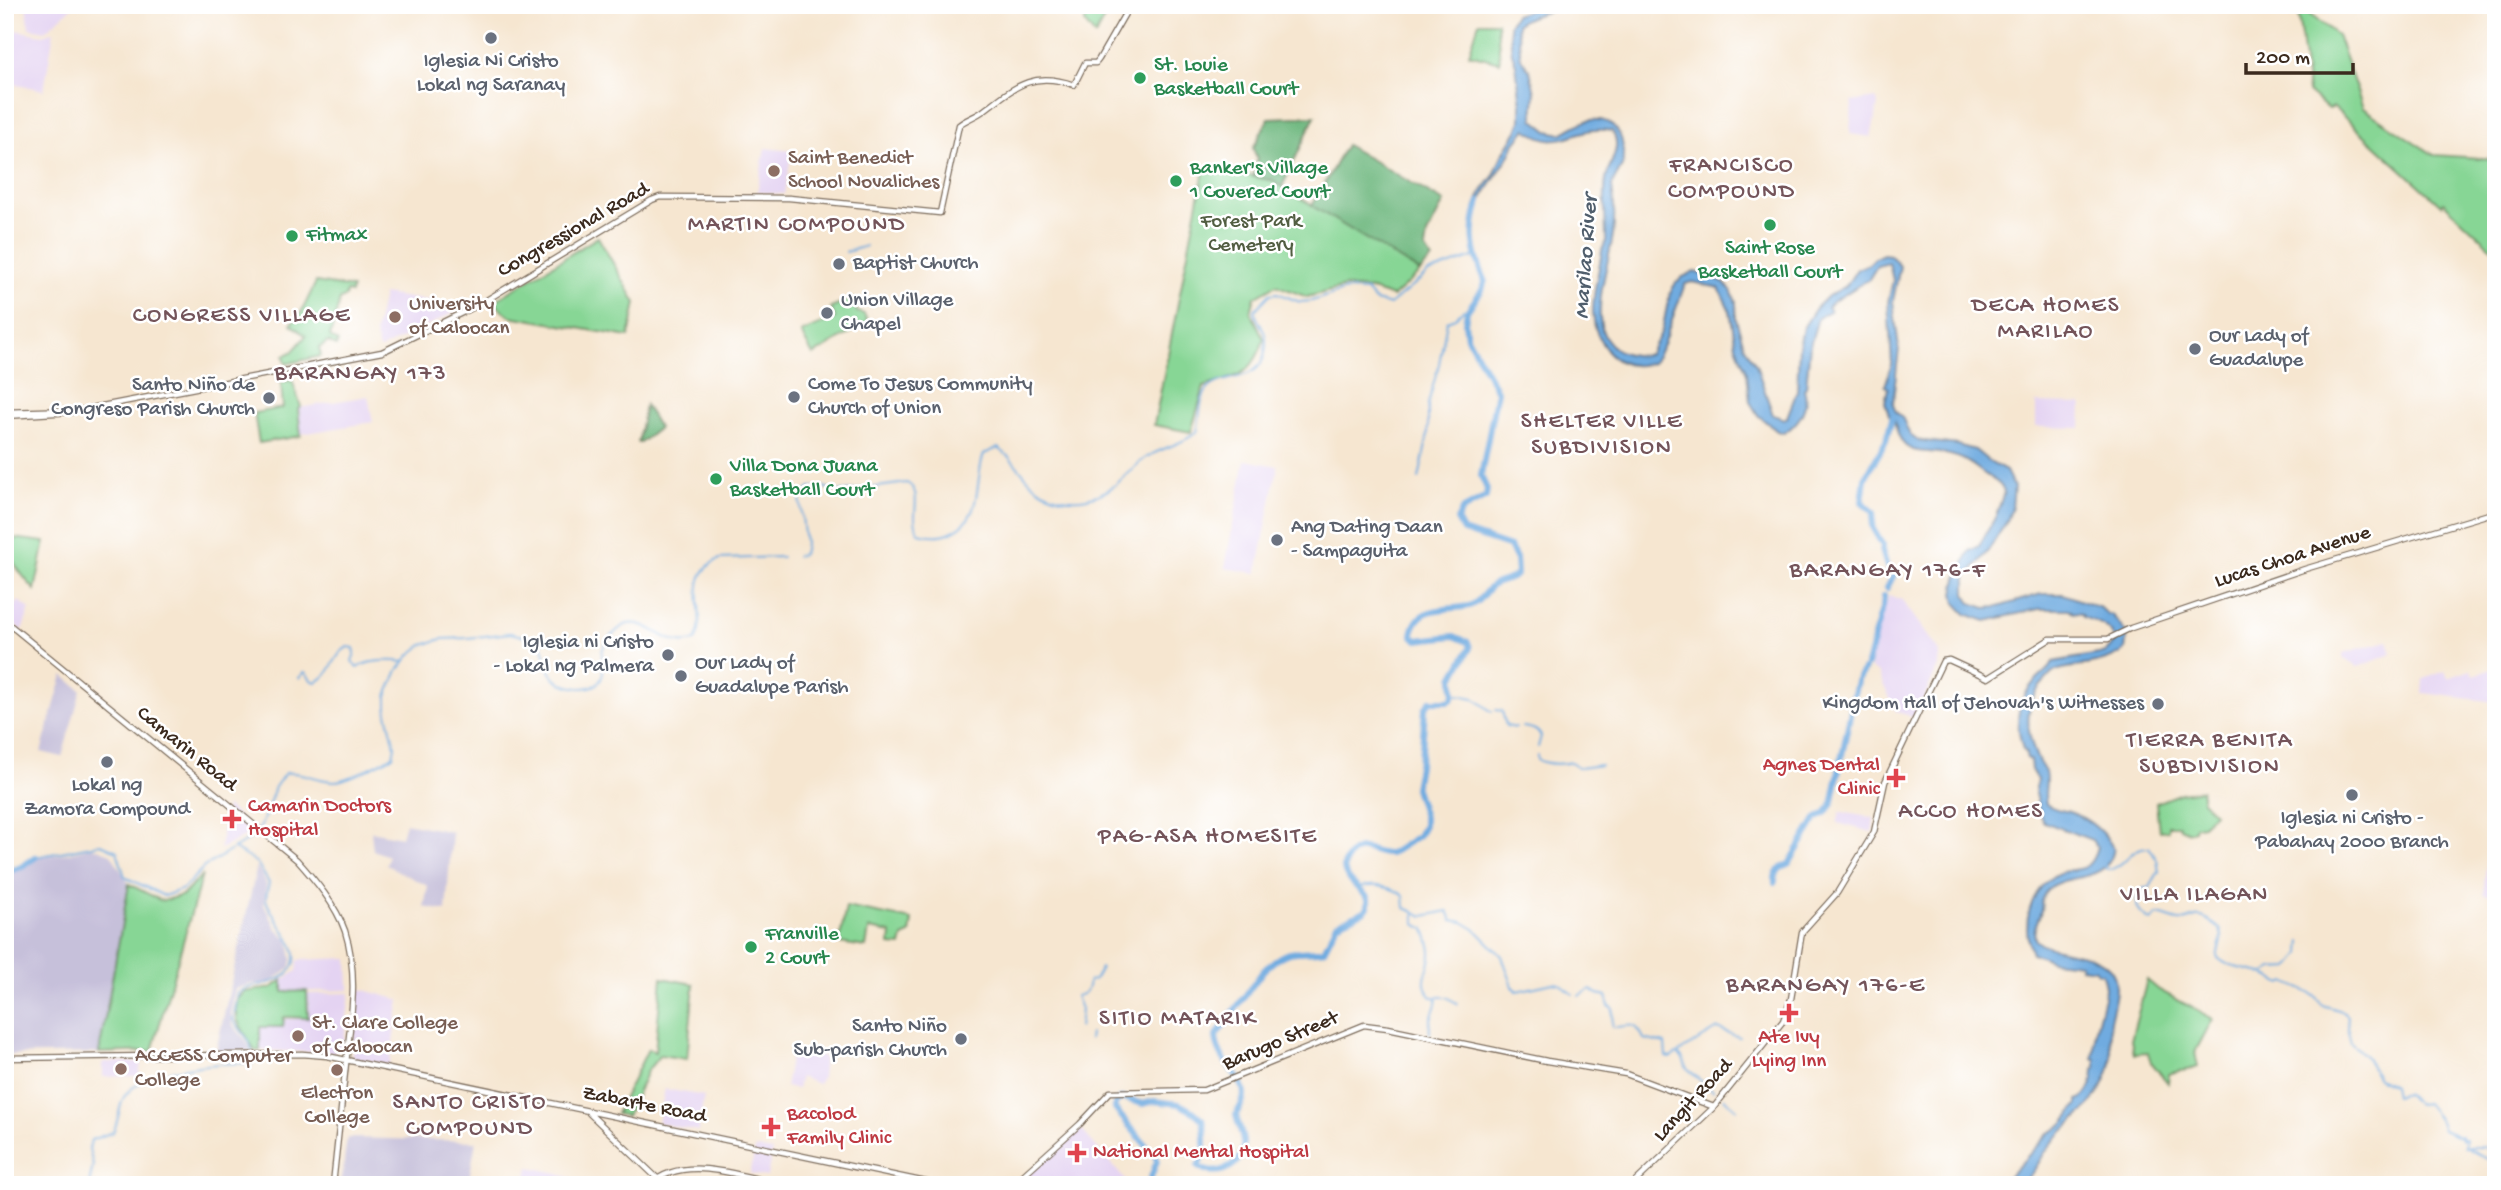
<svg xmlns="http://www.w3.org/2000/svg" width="2501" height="1190" viewBox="0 0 2501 1190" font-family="'Gochi Hand',sans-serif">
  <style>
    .built { fill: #e4d3f2 }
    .industrial { fill: #c6c0da }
    .green { fill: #87d695; stroke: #61805a; stroke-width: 2 }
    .forest { fill: #6db77e; stroke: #54704e; stroke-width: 2 }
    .water { fill: #6fabe0; stroke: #556a7f; stroke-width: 2 }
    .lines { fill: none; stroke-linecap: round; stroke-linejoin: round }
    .stream { stroke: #6fabe0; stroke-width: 2 }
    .river { stroke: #6fabe0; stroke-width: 6 }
    .secondary-casing { stroke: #7c6c5c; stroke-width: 7 }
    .secondary { stroke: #fff; stroke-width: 4.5 }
    .worship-dot { fill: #6b7280; stroke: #fff; stroke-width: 2.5 }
    .leisure-dot { fill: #2e9e5b; stroke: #fff; stroke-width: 2.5 }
    .education-dot { fill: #8d6e63; stroke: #fff; stroke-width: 2.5 }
    .health-dot { fill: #e0444e; stroke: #fff; stroke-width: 2.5 }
    .labels { text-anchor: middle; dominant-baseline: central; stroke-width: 5; stroke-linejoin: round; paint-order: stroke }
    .worship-label { font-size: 21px; fill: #5b616d; stroke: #fff; text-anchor: start }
    .leisure-label { font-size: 21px; fill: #27864d; stroke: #fff; text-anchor: start }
    .education-label { font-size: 21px; fill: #785e54; stroke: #fff; text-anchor: start }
    .park-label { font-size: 21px; fill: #525e42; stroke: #fff }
    .street-label { font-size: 21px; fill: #3b2a1e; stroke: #fff }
    .health-label { font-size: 21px; fill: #be3a42; stroke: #fff; text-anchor: start }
    .neighbourhood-label { font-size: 23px; letter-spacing: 2px; fill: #74545a; stroke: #fff }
    .water-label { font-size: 23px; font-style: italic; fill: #505e6c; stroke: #fff }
    .quarter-label { font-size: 24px; letter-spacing: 2px; fill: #74545a; stroke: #fff }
  </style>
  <rect width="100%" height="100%" fill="#fff"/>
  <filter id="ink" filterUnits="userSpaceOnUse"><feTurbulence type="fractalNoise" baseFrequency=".0143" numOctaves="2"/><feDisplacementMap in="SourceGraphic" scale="14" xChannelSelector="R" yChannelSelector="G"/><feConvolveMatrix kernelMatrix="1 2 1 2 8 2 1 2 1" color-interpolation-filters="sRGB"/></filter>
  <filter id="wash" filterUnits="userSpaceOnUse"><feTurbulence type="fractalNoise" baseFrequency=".00686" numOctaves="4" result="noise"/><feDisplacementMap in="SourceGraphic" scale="28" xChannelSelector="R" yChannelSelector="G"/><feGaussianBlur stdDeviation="1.57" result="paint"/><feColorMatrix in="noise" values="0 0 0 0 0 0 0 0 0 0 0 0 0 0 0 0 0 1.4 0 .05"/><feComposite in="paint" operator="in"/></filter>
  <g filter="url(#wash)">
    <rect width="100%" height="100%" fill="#f6e6d0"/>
    <path class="built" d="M26 5H75L45 31 29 28Z
      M9 29 43 35 54 31 44 90 5 82V49Z
      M1876 98 1878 104 1871 137 1850 134 1852 102Z
      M765 148 792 151 784 194 757 192Z
      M383 294 456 305 459 310 379 350 375 333Z
      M368 396 373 422 301 434 299 408Z
      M2036 403 2082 404 2081 428 2036 427Z
      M1245 460 1278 466 1257 573 1225 568Z
      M1889 595 1902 600 1940 653 1939 664 1915 717 1896 712 1878 673 1870 668 1876 636Z
      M19 601 30 609 22 631 5 617Z
      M2388 641 2392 654 2358 667 2343 658V653Z
      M2496 668V702L2423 693 2424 679 2445 671 2448 678 2471 670 2474 675Z
      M226 806 255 831 220 849Z
      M1840 812 1874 818 1872 832 1837 823Z
      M2487 858 2496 859V896L2483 894Z
      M348 958 349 990 282 992 283 980 297 971 298 960Z
      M357 988 400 1000 389 1065 352 1057Z
      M350 993 343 1048 331 1053 261 1050V1028H284V1019H309L308 994Z
      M792 1049 824 1057 822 1077 818 1084 800 1077 797 1089 785 1087Z
      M103 1062H141L139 1076 103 1077Z
      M665 1089 704 1096 698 1131 658 1123Z
      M1080 1128 1126 1181 1124 1185H1041L1024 1178Z
      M755 1148 772 1151 767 1177 750 1174Z
      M529 1167 558 1173 573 1179 567 1185H525Z"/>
    <path class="industrial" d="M63 675 81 690 62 757 41 752Z
      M405 823 452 832 446 911 424 907 428 886 386 865 388 856 373 850 371 831 401 837Z
      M92 847 111 854 129 884 99 1053 5 1055V874H12L39 857 70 853Z
      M257 866 266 884 264 905 277 929 289 941 292 960 290 968 269 983 251 984 235 989 231 1010 232 1024 247 1042 250 1051H216Z
      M347 1138 476 1141 468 1185H341Z"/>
    <path class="green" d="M1087 5H1111L1095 36 1085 23Z
      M2297 5 2337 35 2363 108 2434 155 2496 159V252L2443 202 2441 205 2333 107 2328 109 2308 92Z
      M1479 22H1497L1500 62 1469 54Z
      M1205 166 1271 180 1420 272 1393 297 1369 289 1345 287 1307 297 1276 285 1255 297 1251 312 1264 339C1252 377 1238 375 1204 387L1191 432 1154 425Z
      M598 237 636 303 629 337 510 316 493 302Z
      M316 282 352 288 351 293 346 292 345 297 340 299 330 337 338 342 336 346 328 342 319 348 321 356 286 364 284 356 293 351 306 336 291 324 301 313Z
      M853 299 857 312 864 314 868 322 813 355 801 333 835 318 831 308Z
      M292 380 301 407 298 409 301 436 259 443 254 413 283 408 281 383Z
      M5 537 45 542 35 590C23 577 5 556 5 537Z
      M2202 790V801L2214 812 2203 825 2195 826 2194 830 2189 832 2180 828 2179 825H2168V830L2159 831 2156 803 2181 793Z
      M202 875 152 1051 99 1053 129 884 162 901 183 895Z
      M846 907 912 920 910 934 903 937 901 946 890 945 891 933 869 929 866 947 839 943Z
      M662 978 694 984 687 1059 660 1055 647 1071 627 1116 616 1114 648 1049 655 1052Z
      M283 980V992L307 991 308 1018 284 1017 283 1027H260V1051H255L237 1020V1000L244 992 271 988Z
      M2147 980 2159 990 2213 1019 2195 1052 2198 1067C2188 1071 2179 1070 2169 1074L2168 1083 2151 1062 2148 1053 2134 1054 2131 1040Z"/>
    <path class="forest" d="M1315 116 1282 187 1271 180 1253 177 1257 159 1253 148 1269 118Z
      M1346 145 1444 202 1427 235 1425 248 1432 259 1420 272 1312 206Z
      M645 405 659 428 640 443H638Z"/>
    <path class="water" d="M1546 5H1566C1550 13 1531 13 1517 24L1521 58 1530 71 1535 92 1533 119 1548 131 1561 134C1571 129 1581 121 1591 120 1615 118 1624 135 1623 155 1623 156 1623 165 1622 166 1619 173 1614 178 1612 186 1615 206 1615 231 1610 250 1604 282 1583 343 1628 354 1636 355 1641 357 1649 354 1653 346 1659 339 1662 330 1669 305 1665 279 1695 272L1722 281 1731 290 1736 302V319L1744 345 1756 365 1773 415 1784 419 1787 417 1797 391 1799 347 1803 328 1816 308 1828 296 1846 286 1857 269 1869 264 1875 258 1883 254 1890 255 1900 266 1893 301 1899 349 1894 391 1893 405 1896 412 1902 417 1910 435 1917 440 1957 445 1975 450 1991 463 2006 471 2014 487 2012 507 2007 521 1986 554 1966 577V594L1971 603 1986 608 1998 607 2041 594H2063L2101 608 2108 615 2111 614 2127 634 2125 650C2107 665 2081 664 2059 670 2052 671 2048 678 2043 683 2023 704 2026 733 2037 758 2039 763 2043 768 2045 772 2048 782 2043 792 2046 804 2056 811 2062 809 2072 813 2091 820 2104 832 2114 849 2106 891 2054 866 2042 899 2040 905 2043 903 2041 910 2039 921 2031 929 2036 941 2059 954 2095 951 2110 969 2122 983 2113 1005 2110 1021 2108 1037 2114 1052 2110 1068 2098 1108 2071 1119 2048 1148 2039 1160 2032 1179 2017 1185 2013 1186 2005 1185 2001 1185L2049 1133C2062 1128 2070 1115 2078 1104V1100C2090 1096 2094 1080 2094 1069L2096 1068V1059H2093L2096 1029 2104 997 2105 987 2102 974 2096 972V969L2080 967 2081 964 2052 961 2032 953C2021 925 2029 892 2055 875 2072 864 2088 879 2097 848L2092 840 2044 822 2041 818 2035 794 2037 780 2031 770 2030 760 2027 759 2025 751 2023 750C2015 722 2015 700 2038 678 2044 672 2049 670 2053 662L2099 654 2106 652 2115 642C2111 624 2098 623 2083 617L2082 614 2074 613 2069 609H2039L1986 621 1966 614 1956 603 1954 593 1957 578 1970 551 1979 546 1996 516 2004 492C2001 483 1996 482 1989 477 1978 470 1970 461 1957 457 1921 444 1902 467 1893 414L1889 415 1885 402 1888 388 1885 386 1892 364 1888 302 1893 280 1889 263 1877 266 1869 279 1831 303 1827 307 1830 311 1818 318 1810 345 1806 387 1804 389C1810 407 1799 423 1784 433L1777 431 1758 415 1750 402 1747 373 1736 346 1730 311 1719 288 1692 282 1685 284 1662 347 1653 363C1637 367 1620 366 1609 353 1581 320 1597 288 1602 250L1606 241C1606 221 1603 199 1606 179 1609 162 1623 148 1612 131 1576 123 1562 155 1526 129L1515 143 1511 153 1484 195 1479 208 1476 206 1482 191 1494 175 1502 155 1517 131 1521 121V104L1516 65 1512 54 1509 24 1515 15Z"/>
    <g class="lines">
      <path class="stream" d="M846 252 866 246
        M1468 307 1471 306
        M1419 479 1428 434V404L1439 364 1447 321 1455 318 1463 310
        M796 556 803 554 805 544 800 497 812 487H823L840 492 907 483C925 493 908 515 919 533 930 536 940 537 951 532 984 519 974 480 984 454L998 448C1017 460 1024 481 1045 492 1073 506 1103 499 1124 477 1132 470 1140 461 1149 456 1166 446 1181 445 1197 432 1200 419 1199 399 1208 389 1226 371 1266 387 1266 341 1267 330 1256 322 1255 310L1270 294 1277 293 1300 302 1312 301 1346 290 1366 291 1375 301 1390 305 1428 273 1476 256
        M299 678 305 672 311 680 316 682C333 675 333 654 348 647L354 648 355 653 352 661 357 668C370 659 390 660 405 662
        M1454 694 1474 698 1492 712
        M1496 710 1502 711 1506 726 1516 728
        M1523 727C1531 728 1537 729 1541 736L1538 747
        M1537 755V760C1548 764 1560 765 1571 762L1579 768 1601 765
        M233 848 257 863 269 883C268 887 266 894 266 899 269 919 312 951 288 973 271 988 254 981 238 993L233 1020 249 1041 252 1052
        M36 857 101 844 117 851 125 877 164 896 183 889 204 867 253 837 261 826 275 787 285 773C303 771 318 781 335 781 346 781 382 762 393 756L395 746 387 713V696L398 670 411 654 423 645 442 639 468 638 510 633 540 640C546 651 546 665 553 676 560 688 594 694 601 679 606 670 601 660 602 652 604 642 618 627 628 624 646 620 662 640 679 642 684 643 690 642 695 641 710 616 681 575 720 559L782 557
        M2105 866 2107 870C2124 869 2130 846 2149 847L2157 860 2159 872C2154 877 2154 883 2149 888H2144C2131 902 2137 914 2152 921L2157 915C2165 916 2172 920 2179 921 2186 922 2189 919 2196 917 2206 915 2213 925 2220 929L2222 936 2217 957C2229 969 2245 968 2260 973 2268 975 2275 980 2282 984L2286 982C2299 990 2315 991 2322 1005L2342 1011 2348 1016 2347 1028 2351 1043 2365 1056 2378 1078 2393 1086 2395 1096 2405 1093C2415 1100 2411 1106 2426 1103L2440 1121 2443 1130 2459 1137 2461 1136V1140L2465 1139 2464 1147H2485L2496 1152
        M1359 888C1373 883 1393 887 1404 896L1405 908 1424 916 1448 911 1452 920 1463 922 1475 929 1502 956 1513 987 1517 991 1553 983 1560 984 1573 994
        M1415 914V924L1425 929C1427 936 1431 945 1431 952 1432 969 1416 981 1432 997H1447L1458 1004
        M2301 953 2302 941
        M2265 974 2273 969 2290 968 2301 954
        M1579 996 1591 989 1598 994 1606 996 1609 1006 1613 1008 1612 1027C1629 1028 1634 1018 1644 1039L1665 1044 1666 1057 1670 1058 1718 1029 1739 1037
        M1079 1028 1081 1009 1076 996C1086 994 1088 990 1089 981L1094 980 1101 968
        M1430 1033C1428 1017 1436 1011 1437 998
        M1089 1039 1090 1034
        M1678 1054 1683 1059 1687 1069 1713 1091
        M1724 1098 1737 1109
        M2469 1149 2496 1163
        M89 1185 93 1165 89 1149 91 1140 113 1132C119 1121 119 1105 124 1097 143 1068 221 1061 252 1064L253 1057"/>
      <path class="river" d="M1883 546 1872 527 1874 512 1862 502 1865 478 1886 441 1893 415
        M1882 550 1887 567 1895 573 1887 588
        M1883 606 1884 596
        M1878 621 1882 609
        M1874 636 1878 623
        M1867 665 1874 638
        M1859 677 1864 670
        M1851 707 1857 681
        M5 873 21 867 36 857
        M1775 883C1774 873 1779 867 1789 864L1816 819 1826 813 1832 805 1851 710
        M1148 1185 1157 1161 1155 1156 1115 1109V1103L1122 1098 1143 1104 1154 1101 1179 1104 1194 1112 1203 1120C1206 1135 1207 1153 1198 1166 1213 1178 1238 1170 1243 1149 1245 1139 1238 1125 1236 1115 1238 1110 1242 1105 1243 1100 1250 1079 1217 1065 1216 1036L1263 971C1289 945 1293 955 1324 950L1337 924 1365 911 1368 907V898C1358 886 1335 875 1348 857 1351 853 1356 849 1362 849 1372 849 1380 855 1390 854L1418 836 1424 825V817L1415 788 1422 748 1425 709 1430 701H1449L1452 699 1454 694 1453 678 1470 648 1468 642 1454 636 1417 640 1412 635C1416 604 1446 611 1469 606 1480 603 1484 591 1493 585 1502 580 1511 581 1517 574L1516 558 1510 547 1463 531 1457 520 1462 510 1486 497 1487 489 1481 476 1497 391 1467 337 1465 323 1467 311 1482 290 1485 280C1473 253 1469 230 1480 201"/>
    </g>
  </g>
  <g filter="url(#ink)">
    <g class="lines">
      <g class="secondary-casing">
        <path id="secondary" d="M5 412 74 410
          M5 416 71 412 382 352 480 304 652 200 660 197 789 198 940 213 959 125C966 119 975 117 983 111 1014 88 1031 70 1074 85L1085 63H1096L1099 59 1130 5
          M5 621 297 860C315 880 336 905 345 931 359 975 351 1018 346 1063 342 1103 337 1144 333 1185
          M5 1058 302 1054 327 1056 940 1185
          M589 1113 657 1178
          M650 1185C683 1153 744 1177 783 1185
          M1012 1185 1080 1124 1110 1092 1204 1090 1364 1025 1388 1028 1547 1061 1626 1074 1714 1107
          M1632 1185 1714 1107 1783 1021 1791 999 1802 932 1837 893 1874 832 1885 782 1943 661 1949 660 1988 678 2050 639H2108L2131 628 2305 569 2496 512"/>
      </g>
      <use href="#secondary" class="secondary"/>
    </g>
  </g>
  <g class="worship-dot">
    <circle cx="491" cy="38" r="7"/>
    <circle cx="839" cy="264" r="7"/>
    <circle cx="827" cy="313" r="7"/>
    <circle cx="2195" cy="349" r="7"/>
    <circle cx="794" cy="397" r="7"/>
    <circle cx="269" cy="398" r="7"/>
    <circle cx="1277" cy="540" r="7"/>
    <circle cx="668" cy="655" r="7"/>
    <circle cx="681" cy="676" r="7"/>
    <circle cx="2158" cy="704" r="7"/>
    <circle cx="107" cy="762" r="7"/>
    <circle cx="2352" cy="795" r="7"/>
    <circle cx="961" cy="1039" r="7"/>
  </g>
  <g class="leisure-dot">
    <circle cx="1140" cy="78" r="7"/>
    <circle cx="1176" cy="181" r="7"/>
    <circle cx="1770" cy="225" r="7"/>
    <circle cx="292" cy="236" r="7"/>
    <circle cx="716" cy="479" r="7"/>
    <circle cx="751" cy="947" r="7"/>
  </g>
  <g class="education-dot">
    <circle cx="774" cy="171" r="7"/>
    <circle cx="395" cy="317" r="7"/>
    <circle cx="298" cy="1036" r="7"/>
    <circle cx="121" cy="1069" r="7"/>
    <circle cx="337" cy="1070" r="7"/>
  </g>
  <g class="health-dot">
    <path d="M1892.5 767.5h7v7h7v7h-7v7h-7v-7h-7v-7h7z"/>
    <path d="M228.5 808.5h7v7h7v7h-7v7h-7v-7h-7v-7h7z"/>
    <path d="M1785.5 1002.5h7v7h7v7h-7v7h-7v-7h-7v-7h7z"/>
    <path d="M767.5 1116.5h7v7h7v7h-7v7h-7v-7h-7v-7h7z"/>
    <path d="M1073.5 1142.5h7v7h7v7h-7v7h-7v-7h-7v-7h7z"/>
  </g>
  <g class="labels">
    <g class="worship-label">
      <text x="491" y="62" text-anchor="middle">Iglesia Ni Cristo<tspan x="491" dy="24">Lokal ng Saranay</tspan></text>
      <text x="853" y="264">Baptist Church</text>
      <text x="841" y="301">Union Village<tspan x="841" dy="24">Chapel</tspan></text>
      <text x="2209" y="337">Our Lady of<tspan x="2209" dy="24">Guadalupe</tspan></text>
      <text x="808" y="385">Come To Jesus Community<tspan x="808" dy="24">Church of Union</tspan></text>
      <text x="255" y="386" text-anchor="end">Santo Niño de<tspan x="255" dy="24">Congreso Parish Church</tspan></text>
      <text x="1291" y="528">Ang Dating Daan<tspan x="1291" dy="24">- Sampaguita</tspan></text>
      <text x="654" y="643" text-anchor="end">Iglesia ni Cristo<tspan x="654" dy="24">- Lokal ng Palmera</tspan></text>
      <text x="695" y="664">Our Lady of<tspan x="695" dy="24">Guadalupe Parish</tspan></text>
      <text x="2144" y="704" text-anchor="end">Kingdom Hall of Jehovah's Witnesses</text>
      <text x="107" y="786" text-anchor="middle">Lokal ng<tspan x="107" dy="24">Zamora Compound</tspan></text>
      <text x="2352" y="819" text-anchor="middle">Iglesia ni Cristo -<tspan x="2352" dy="24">Pabahay 2000 Branch</tspan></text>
      <text x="947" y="1027" text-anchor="end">Santo Niño<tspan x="947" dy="24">Sub-parish Church</tspan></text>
    </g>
    <g class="leisure-label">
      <text x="1154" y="66">St. Louie<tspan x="1154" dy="24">Basketball Court</tspan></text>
      <text x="1190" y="169">Banker's Village<tspan x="1190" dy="24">1 Covered Court</tspan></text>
      <text x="306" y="236">Fitmax</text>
      <text x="1770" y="249" text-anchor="middle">Saint Rose<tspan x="1770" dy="24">Basketball Court</tspan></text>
      <text x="730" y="467">Villa Dona Juana<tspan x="730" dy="24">Basketball Court</tspan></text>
      <text x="765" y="935">Franville<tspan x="765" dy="24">2 Court</tspan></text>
    </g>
    <g class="education-label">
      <text x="788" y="159">Saint Benedict<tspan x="788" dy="24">School Novaliches</tspan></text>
      <text x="409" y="305">University<tspan x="409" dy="24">of Caloocan</tspan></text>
      <text x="312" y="1024">St. Clare College<tspan x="312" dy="24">of Caloocan</tspan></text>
      <text x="135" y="1057">ACCESS Computer<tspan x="135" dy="24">College</tspan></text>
      <text x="337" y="1094" text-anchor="middle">Electron<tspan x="337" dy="24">College</tspan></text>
    </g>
    <g class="park-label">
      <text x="1251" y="222">Forest Park<tspan x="1251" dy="24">Cemetery</tspan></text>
    </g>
    <g class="street-label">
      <text transform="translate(574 231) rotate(-30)">Congressional Road</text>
      <text transform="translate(2293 558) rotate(-18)">Lucas Choa Avenue</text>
      <text transform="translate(186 750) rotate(39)">Camarin Road</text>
      <text transform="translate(1281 1042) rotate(-23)">Barugo Street</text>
      <text transform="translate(1694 1101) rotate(-47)">Langit Road</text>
      <text transform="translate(644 1106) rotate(11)">Zabarte Road</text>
    </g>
    <g class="health-label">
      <text x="1880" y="766" text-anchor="end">Agnes Dental<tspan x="1880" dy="24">Clinic</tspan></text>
      <text x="248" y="807">Camarin Doctors<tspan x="248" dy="24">Hospital</tspan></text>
      <text x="1789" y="1038" text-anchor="middle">Ate Ivy<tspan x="1789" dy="24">Lying Inn</tspan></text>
      <text x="787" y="1115">Bacolod<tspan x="787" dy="24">Family Clinic</tspan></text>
      <text x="1093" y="1153">National Mental Hospital</text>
    </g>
    <g class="neighbourhood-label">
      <text x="1732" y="166">FRANCISCO<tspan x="1732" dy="26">COMPOUND</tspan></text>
      <text x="797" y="225">MARTIN COMPOUND</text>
      <text x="2046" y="306">DECA HOMES<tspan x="2046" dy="26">MARILAO</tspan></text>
      <text x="242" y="316">CONGRESS VILLAGE</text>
      <text x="1602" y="422">SHELTER VILLE<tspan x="1602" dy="26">SUBDIVISION</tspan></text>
      <text x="2210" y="741">TIERRA BENITA<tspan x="2210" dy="26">SUBDIVISION</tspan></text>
      <text x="1971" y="812">ACCO HOMES</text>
      <text x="1208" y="837">PAG-ASA HOMESITE</text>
      <text x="2195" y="895">VILLA ILAGAN</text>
      <text x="1178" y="1019">SITIO MATARIK</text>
      <text x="470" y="1103">SANTO CRISTO<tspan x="470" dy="26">COMPOUND</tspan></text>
    </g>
    <g class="water-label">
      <text transform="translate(1587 257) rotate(-86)">Marilao River</text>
    </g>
    <g class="quarter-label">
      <text x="361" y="374">BARANGAY 173</text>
      <text x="1888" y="571">BARANGAY 176-F</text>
      <text x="1826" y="986">BARANGAY 176-E</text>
    </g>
  </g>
  <rect width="2501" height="1190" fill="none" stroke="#fff" stroke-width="28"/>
  <path d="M2246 63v10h107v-10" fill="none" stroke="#3b2a1e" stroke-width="3.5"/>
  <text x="2256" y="63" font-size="21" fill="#3b2a1e" stroke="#ffffff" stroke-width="5" paint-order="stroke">200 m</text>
</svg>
